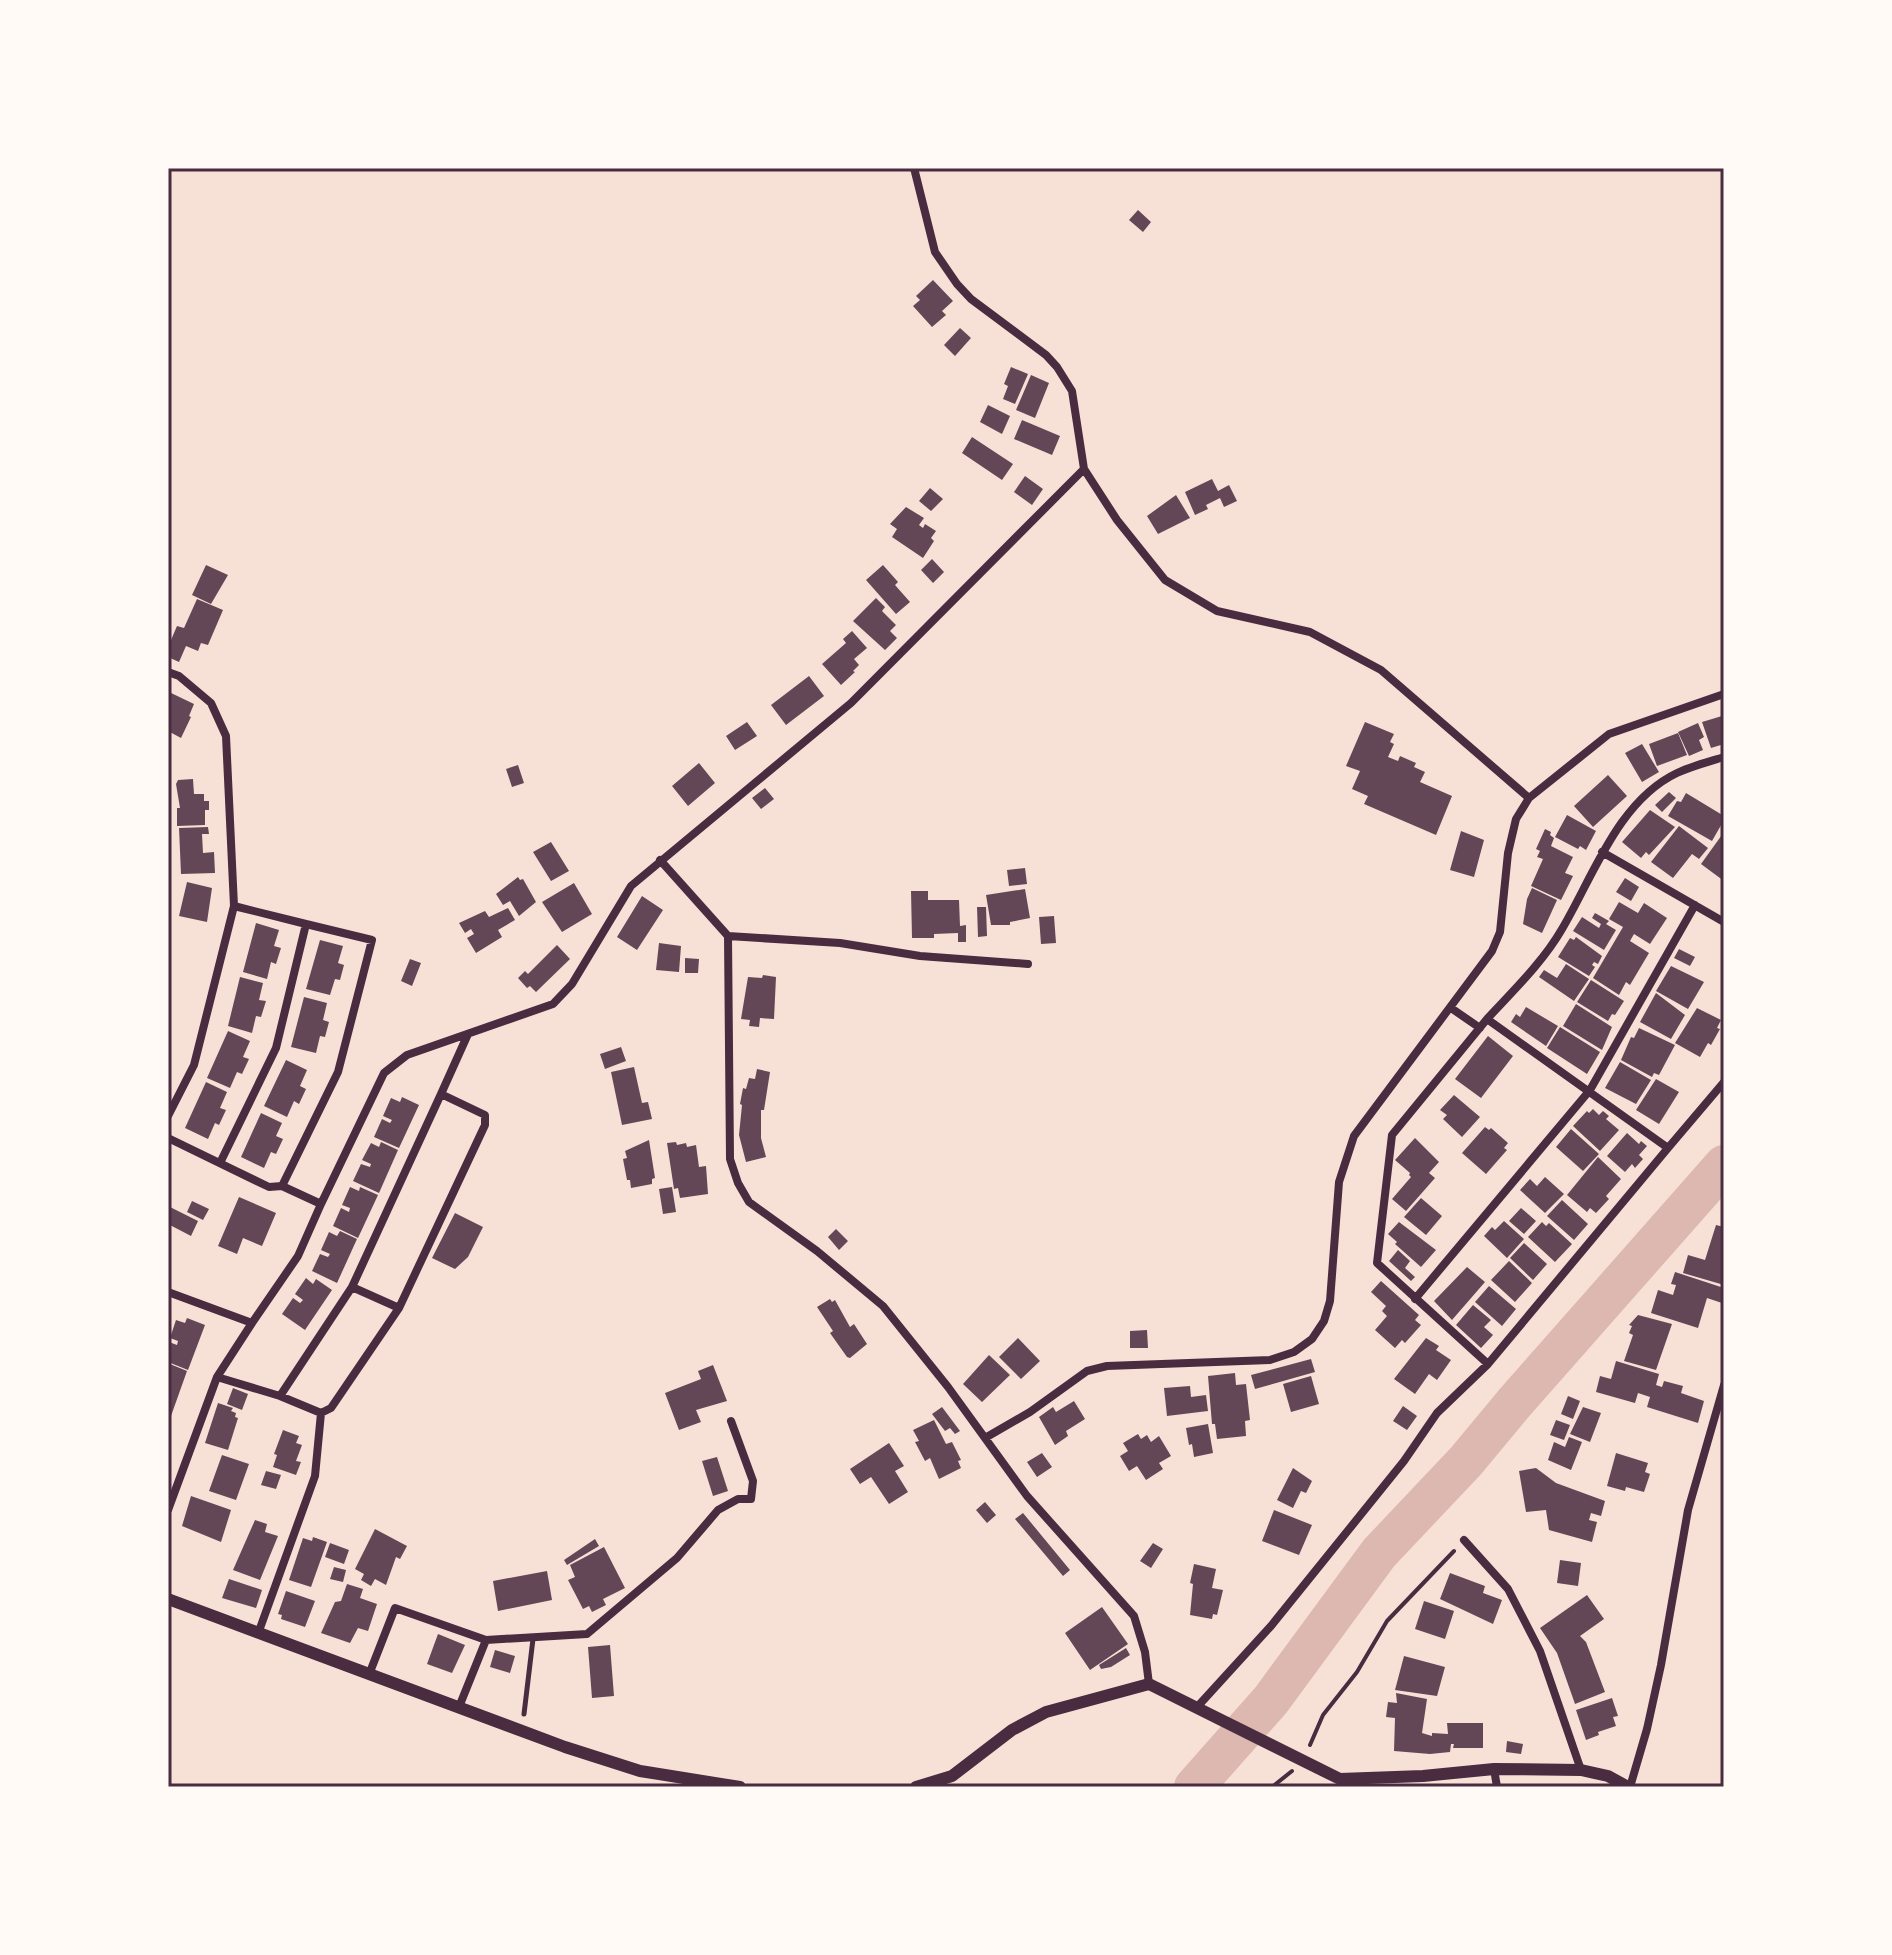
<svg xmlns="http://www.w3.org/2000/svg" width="1892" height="1955" viewBox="0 0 1892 1955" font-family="'Space Grotesk',sans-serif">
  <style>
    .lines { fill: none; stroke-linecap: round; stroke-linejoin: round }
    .river { stroke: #dcb8b0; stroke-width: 40 }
    .building { fill: #644757 }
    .path { stroke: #4a2c40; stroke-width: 4 }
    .service { stroke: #4a2c40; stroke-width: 5 }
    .minor { stroke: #4a2c40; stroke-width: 8 }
    .tertiary { stroke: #4a2c40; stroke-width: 12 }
    .neatline { fill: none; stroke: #4a2c40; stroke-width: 3 }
  </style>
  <rect width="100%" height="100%" fill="#f7e1d7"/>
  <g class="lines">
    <path class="river" d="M1194 1787 1271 1700 1379 1553 1466 1461 1515 1402 1724 1165"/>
  </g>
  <path class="building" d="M1138 210 1151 222 1143 232 1129 220Z
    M933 280 953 301 942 311 946 315 932 327 913 306 920 300 916 296Z
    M960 328 971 338 955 356 944 345Z
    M1011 367 1028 374 1015 404 1003 399 1008 386 1004 384Z
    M1031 375 1049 383 1035 418 1016 410Z
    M988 405 1010 416 1002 434 980 422Z
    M1022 420 1060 436 1052 455 1014 439Z
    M972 437 1013 464 1002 480 962 453Z
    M1025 476 1043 489 1032 505 1014 492Z
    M1212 479 1218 491 1229 485 1237 501 1224 507 1220 498 1206 505 1208 509 1195 515 1185 492Z
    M930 488 943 499 931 511 919 501Z
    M1176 495 1190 518 1158 534 1147 516Z
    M906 507 924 518 919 525 923 528 925 524 936 531 931 538 934 541 923 558 892 537 897 529 890 524Z
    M932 559 944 572 933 583 921 570Z
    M206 565 228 575 211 604 192 595Z
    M883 565 898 582 895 585 910 602 896 614 866 580Z
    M876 598 885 607 882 611 896 625 890 631 897 638 885 650 853 621Z
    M197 599 223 610 208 645 201 643 198 651 186 646 179 662 168 657V647L177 626 184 628Z
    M852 631 867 648 854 659 859 665 853 671 855 672 841 685 822 664 846 643 843 639Z
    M809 676 824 696 786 725 771 705Z
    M169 692 194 704 189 716 191 717 181 738 168 731Z
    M1722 716 1724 744 1711 748 1702 722Z
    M747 722 757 736 735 750 726 736Z
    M1365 722 1394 734 1390 742 1394 744 1388 757 1398 761 1400 756 1416 763 1414 767 1425 772 1420 782 1452 796 1436 835 1364 804 1368 796 1352 789 1360 771 1346 766Z
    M1698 723 1704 737 1699 740 1703 750 1689 756 1678 732Z
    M1678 733 1687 755 1657 766 1649 744Z
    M1642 744 1659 772 1642 782 1625 753Z
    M699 763 715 783 688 806 672 786Z
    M518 765 524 783 512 787 506 769Z
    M1608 775 1627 796 1593 827 1574 806Z
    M193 779 194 794H204V801H209V810H205V825L177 826V808H180L176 784 178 780Z
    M765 788 774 799 761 809 752 798Z
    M1669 792 1676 798 1662 812 1655 805Z
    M1686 793 1724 816V820L1712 841 1668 816 1677 801 1681 802Z
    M1650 810 1675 827 1649 855 1646 852 1641 858 1622 842Z
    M1567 815 1596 831 1586 850 1580 846 1578 849 1555 837Z
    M1679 826 1708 848 1699 859 1692 854 1673 878 1651 862Z
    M208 827 209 834H202L203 853 214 852 215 873 181 874 179 828Z
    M1545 829 1551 832 1550 835 1554 838 1551 846 1573 857 1565 873 1573 876 1561 900 1531 886 1543 859 1537 857 1540 851 1536 849Z
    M1461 831 1484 840 1474 877 1450 870Z
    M1724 832V881L1701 864Z
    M551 842 569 871 551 881 533 852Z
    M1025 868 1027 884 1009 886 1007 870Z
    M518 877 520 880 523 879 536 902 519 916 510 901 503 905 496 894Z
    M1625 878 1639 887 1631 901 1616 892Z
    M187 882 212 888 207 922 179 916Z
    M574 883 592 914 562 932 542 902Z
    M1532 888 1557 900 1542 933 1523 924 1527 899Z
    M1025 889 1030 918 1010 922V925H991L986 895Z
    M911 891H928V900H959L960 926 966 925V942H958V933L934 934V938H912Z
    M642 896 663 910 637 950 617 937Z
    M1619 902 1638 913 1644 903 1667 918 1650 944 1634 934 1630 941 1649 953 1630 985 1626 982 1619 995 1593 978 1623 927 1609 919Z
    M977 907H986L987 936 978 937Z
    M508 908 515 920 498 930 502 937 476 953 467 938 474 934 471 929 465 933 459 923 485 911 489 917Z
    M1595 913 1609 921 1606 924 1616 930 1604 950 1573 931 1582 917 1599 928 1601 924 1592 918Z
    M1054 916 1056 943 1041 944 1039 917Z
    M256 923 279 930 274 946 281 948 276 964 271 962 267 979 243 972Z
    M1576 937 1602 956 1598 964 1594 962 1592 965 1595 967 1589 976 1558 957 1570 938 1574 940Z
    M320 940 343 946 338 963 344 965 340 980 335 979 330 995 306 989Z
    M659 943 681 946 679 972 656 970Z
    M557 945 570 959 536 992 530 986 527 988 518 978 525 971 528 974Z
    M1679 949 1695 957 1690 966 1674 958Z
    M685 958 699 959 698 973H685Z
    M410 959 421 963 412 986 401 981Z
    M1566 964 1589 979 1574 1001 1539 977 1544 970 1557 978Z
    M1671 966 1704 982 1688 1009 1656 991Z
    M763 975 776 977 774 1019 760 1018 759 1027 749 1026 750 1020 741 1019 748 977 762 978Z
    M240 977 263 983 259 1000 266 1001 261 1017 256 1016 252 1033 228 1026Z
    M1591 980 1624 1001 1615 1015 1612 1014 1608 1021 1577 1002Z
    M1656 993 1685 1015 1671 1039 1640 1022Z
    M304 997 327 1003 323 1020 329 1022 325 1037 320 1036 316 1053 291 1047Z
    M1576 1004 1612 1027 1602 1050 1563 1026Z
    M1526 1007 1558 1026 1546 1046 1511 1022 1516 1014 1520 1017Z
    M1697 1008 1721 1020 1717 1028 1720 1029 1711 1045 1708 1043 1700 1057 1675 1043Z
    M1560 1027 1600 1052 1587 1074 1547 1048Z
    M1639 1028 1675 1045 1659 1075 1654 1073 1652 1077 1621 1060 1631 1037 1634 1038Z
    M228 1031 250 1041 243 1057 249 1059 242 1074 237 1072 230 1088 207 1078Z
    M1488 1036 1513 1056 1481 1098 1455 1079Z
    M621 1047 626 1061 605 1069 600 1054Z
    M286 1060 307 1070 300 1086 306 1089 299 1104 294 1101 287 1117 264 1106Z
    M1620 1062 1651 1080 1636 1104 1605 1088Z
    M634 1067 642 1103 648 1102 652 1119 622 1125 611 1072Z
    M757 1069 770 1072 764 1110H761V1138L766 1157 746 1162 739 1135 742 1105 740 1104 743 1088 746 1089 749 1078 755 1079Z
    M1656 1079 1679 1092 1659 1124 1636 1110Z
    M206 1082 227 1092 220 1108 226 1110 219 1125 215 1123 208 1139 185 1128Z
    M1454 1095 1480 1117 1462 1137 1443 1119 1447 1115 1440 1110Z
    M402 1097 419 1105 399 1148 374 1137 382 1119 390 1123 392 1120 383 1116 391 1098 400 1102Z
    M1593 1109 1599 1115 1603 1111 1609 1116 1606 1119 1619 1130 1600 1151 1573 1126 1587 1111 1589 1113Z
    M261 1113 282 1123 276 1136 283 1139 276 1154 271 1152 264 1168 241 1157Z
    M1485 1127 1489 1130 1491 1128 1508 1143 1504 1148 1507 1150 1486 1174 1462 1153Z
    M1571 1129 1599 1154 1583 1171 1556 1147Z
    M1627 1133 1639 1144 1641 1141 1647 1146 1639 1155 1643 1159 1635 1168 1632 1164 1625 1172 1607 1156Z
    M1415 1138 1439 1162 1429 1173 1435 1178 1406 1211 1392 1199 1411 1177 1409 1175 1410 1173 1395 1160Z
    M649 1140 655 1178 652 1179V1184L631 1188 630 1180H627L623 1159 627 1158 625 1151Z
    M381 1142 398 1150 379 1193 353 1181 361 1164 370 1167 371 1164 362 1160 371 1143 379 1147Z
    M676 1142 677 1145 686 1143 687 1147 696 1145 699 1167 706 1166 708 1194 680 1198 678 1188 674 1189 667 1143Z
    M1598 1157 1621 1179 1606 1196 1609 1199 1596 1213 1590 1208 1587 1212 1567 1195Z
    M1545 1177 1564 1194 1545 1213 1520 1190 1530 1179 1537 1186Z
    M350 1187 359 1191 360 1187 378 1195 358 1238 333 1226 341 1208 349 1212 350 1208 342 1205Z
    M672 1187 676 1212 663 1214 659 1189Z
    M239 1197 276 1213 262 1246 243 1238 237 1254 218 1246Z
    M1421 1198 1442 1216 1426 1235 1404 1217Z
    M1562 1200 1588 1224 1574 1240 1547 1216Z
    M192 1201 209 1209 203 1220 187 1212Z
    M168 1206 198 1221 191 1236 168 1224Z
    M1521 1208 1536 1221 1524 1234 1509 1221Z
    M455 1213 483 1227 468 1257 455 1269 432 1258Z
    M1504 1221 1524 1239 1507 1258 1484 1236 1492 1227 1495 1230Z
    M1399 1222 1436 1250 1421 1267 1395 1244 1397 1242 1388 1234Z
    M1542 1222 1546 1226 1549 1223 1572 1244 1555 1262 1528 1237Z
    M1716 1225 1724 1227V1285L1683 1273 1688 1255 1705 1260Z
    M836 1229 848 1241 839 1250 828 1237Z
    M340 1231 357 1239 337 1283 312 1271 320 1254 328 1257 330 1254 321 1250 329 1232 337 1236Z
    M1524 1243 1547 1264 1533 1280 1510 1258Z
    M1398 1250 1410 1261 1405 1268 1415 1277 1411 1281 1389 1261Z
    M1509 1261 1532 1283 1515 1302 1491 1280Z
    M1467 1267 1485 1282 1452 1320 1434 1301Z
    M1675 1272 1724 1288 1722 1303 1707 1298 1698 1328 1651 1313 1658 1290 1673 1295 1676 1285 1671 1284Z
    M306 1278 313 1284 316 1279 332 1290 305 1330 282 1314 293 1298 300 1303 303 1300 295 1294Z
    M1381 1281 1419 1315 1415 1320 1421 1325 1405 1343 1402 1340 1395 1348 1375 1330 1387 1316 1382 1311 1386 1306 1371 1292Z
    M1489 1286 1516 1309 1502 1326 1475 1302Z
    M830 1299 832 1302 835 1300 850 1327 854 1324 867 1344 850 1358 847 1357 830 1333 833 1331 817 1307Z
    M1473 1305 1491 1320 1484 1327 1493 1335 1481 1348 1456 1325Z
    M1638 1315 1672 1324 1656 1370 1624 1361 1633 1335 1629 1333 1632 1326 1629 1325Z
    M187 1318 205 1325 188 1370 168 1362 169 1342 177 1345 178 1341 170 1338 176 1320 185 1323Z
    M1147 1330 1148 1348H1130V1331Z
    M1018 1338 1040 1361 1021 1379 999 1357Z
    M1426 1338 1439 1346 1436 1350 1451 1360 1437 1380 1429 1374 1415 1394 1394 1379Z
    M989 1355 1010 1375 982 1402 963 1384Z
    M1311 1359 1315 1372 1255 1389 1251 1375Z
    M1616 1361 1659 1374 1656 1385 1662 1387 1664 1381 1683 1386 1681 1393 1704 1401 1698 1423 1647 1407 1650 1397 1638 1393 1635 1403 1596 1392 1600 1376 1611 1379Z
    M170 1364 187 1371 171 1416 168 1415Z
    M713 1365 727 1401 696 1410 701 1422 679 1430 665 1393 701 1379 698 1371Z
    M1235 1373 1236 1385 1246 1384 1250 1420 1245 1421 1246 1436 1217 1439 1215 1424H1212L1208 1376Z
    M1311 1376 1319 1404 1291 1412 1283 1384Z
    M1190 1386 1191 1397 1206 1395 1208 1411 1167 1416 1164 1388Z
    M233 1388 248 1394 242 1410 227 1404Z
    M1568 1396 1580 1401 1573 1419 1561 1414Z
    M1074 1401 1085 1419 1066 1431 1068 1436 1055 1445 1039 1417 1053 1407 1056 1412Z
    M218 1403 233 1408 231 1411 236 1413 235 1417 238 1418 228 1450 205 1443Z
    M1403 1406 1417 1416 1407 1430 1393 1421Z
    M942 1407 960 1431 955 1434 950 1428 945 1431 932 1414Z
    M1583 1407 1601 1413 1590 1442 1570 1434Z
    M934 1420 946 1444 952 1442 961 1460 958 1461 961 1468 939 1479 930 1458 925 1461 915 1442 919 1441 913 1430Z
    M1556 1420 1570 1425 1564 1440 1550 1435Z
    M1208 1424 1213 1453 1194 1457 1192 1444 1189 1445 1186 1428Z
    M283 1430 299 1436 296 1443 302 1445 296 1461 301 1462 296 1475 273 1467 277 1455 274 1454Z
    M1138 1434 1141 1439 1147 1435 1151 1442 1159 1436 1171 1456 1159 1463 1163 1469 1146 1480 1137 1466 1129 1471 1120 1456 1128 1451 1123 1443Z
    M1569 1437 1582 1442 1571 1470 1548 1460 1554 1442 1565 1447Z
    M889 1443 904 1466 895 1471 908 1492 889 1504 871 1477 860 1484 850 1469Z
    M1042 1453 1052 1467 1037 1477 1027 1462Z
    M1616 1453 1648 1463 1645 1472 1650 1474 1644 1492 1626 1487 1625 1491 1607 1486Z
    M222 1455 249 1464 236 1500 209 1491Z
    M717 1457 728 1491 713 1496 702 1461Z
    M1293 1468 1312 1481 1306 1493 1301 1491 1293 1508 1277 1500Z
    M1536 1468 1556 1483 1605 1501 1601 1516 1591 1513 1589 1520 1597 1522 1592 1542 1549 1530 1546 1510 1526 1512 1519 1471Z
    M266 1471 281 1475 276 1489 261 1485Z
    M191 1496 231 1510 221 1542 182 1526Z
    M985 1502 996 1515 987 1523 976 1510Z
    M1274 1510 1312 1525 1299 1555 1262 1541Z
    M1023 1513 1070 1570 1063 1576 1015 1519Z
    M255 1520 267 1524 265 1532 278 1536 260 1580 233 1570Z
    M375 1529 407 1546 400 1559 396 1557 386 1585 375 1579 371 1586 361 1580 364 1574 355 1569Z
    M313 1537 327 1542 311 1587 289 1580 303 1538 312 1541Z
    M595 1539 599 1546 567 1565 564 1560Z
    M330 1543 349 1550 344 1564 325 1557Z
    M1153 1543 1163 1549 1151 1568 1140 1561Z
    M604 1547 625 1588 603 1599 606 1605 592 1612 589 1606 583 1609 568 1580 575 1577 570 1565Z
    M1560 1560 1581 1563 1578 1586 1557 1583Z
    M1194 1564 1216 1569 1212 1588 1223 1590 1217 1615 1213 1614 1212 1619 1190 1615 1193 1584 1190 1583Z
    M334 1567 346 1570 343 1582 330 1579Z
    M547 1571 552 1600 498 1611 493 1581Z
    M1450 1573 1485 1586 1483 1593 1502 1600 1493 1624 1440 1599Z
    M229 1579 262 1590 256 1608 222 1598Z
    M347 1584 363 1589 360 1598 377 1604 368 1631 358 1628 350 1643 321 1633 335 1602 341 1601Z
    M286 1591 315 1601 305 1627 281 1619 282 1615 278 1614Z
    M1587 1595 1604 1619 1580 1636 1586 1642 1605 1692 1575 1704 1557 1653 1540 1628Z
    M1424 1601 1454 1611 1445 1639 1415 1629Z
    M1102 1607 1128 1644 1090 1670 1065 1633Z
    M438 1634 465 1645 452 1673 427 1664Z
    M610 1645 614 1696 592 1698 588 1647Z
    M1126 1648 1130 1655 1111 1667 1101 1669 1099 1665Z
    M495 1650 515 1656 510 1673 490 1667Z
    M1404 1656 1445 1667 1437 1696 1395 1690Z
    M1396 1693 1427 1699 1422 1733 1432 1736V1733L1448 1734 1447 1723H1483V1748H1453L1454 1744H1451L1450 1752 1430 1754 1394 1751 1395 1718 1386 1717 1388 1702 1397 1703Z
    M1612 1698 1618 1716 1613 1717 1616 1726 1598 1732 1599 1735 1586 1740 1576 1710Z
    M1507 1741 1523 1744 1521 1754 1506 1752Z"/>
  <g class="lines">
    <path class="path" d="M1310 1745 1323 1715 1357 1672 1387 1621 1454 1551
      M1272 1787 1292 1771"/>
    <path class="service" d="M524 1714 533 1639"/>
    <path class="minor" d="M914 168 935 252 957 284 971 299 1046 355 1057 367 1072 391 1084 469 1117 520 1165 580 1217 611 1310 632 1381 670 1529 798
      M168 672 179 676 211 703 226 736 234 906 194 1065 168 1116
      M1602 852 1724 922
      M660 860 728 936 730 1159 738 1183 749 1202 817 1251 883 1306 948 1387 1027 1496 1134 1616 1145 1652 1149 1684
      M728 936 840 943 920 956 1028 964
      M1451 1008 1480 1028
      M1487 1019 1392 1135 1377 1263 1488 1364
      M168 1138 269 1187 282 1186 321 1204 298 1256 252 1323
      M1668 1148 1724 1082
      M220 1163 276 1048 306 924 234 906
      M282 1186 338 1072 372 940 306 924
      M321 1204 384 1073 407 1055 553 1004 572 984 631 886 851 703 1084 469
      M352 1287 441 1094
      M168 1292 252 1323 217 1377 168 1510
      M1415 1299 1590 1090 1695 905
      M217 1377 280 1396 321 1413
      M280 1396 352 1287 399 1308
      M985 1438 1030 1412 1087 1371 1107 1366 1270 1360 1294 1352 1312 1339 1324 1321 1330 1301 1339 1182 1354 1136 1492 951 1500 932 1508 853 1516 819 1529 798 1609 734 1724 694
      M1464 1540 1508 1589 1540 1651 1581 1770
      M259 1631 315 1476 321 1413 331 1408 399 1308 485 1125V1115L441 1094 468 1034
      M486 1640 587 1634 677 1558 718 1510 738 1499H751L753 1481 731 1421
      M370 1672 395 1608 486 1640 459 1707
      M1198 1706 1271 1626 1404 1461 1437 1413 1488 1364 1668 1148 1487 1019C1513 991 1543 962 1562 929 1593 877 1618 801 1677 773 1692 766 1708 762 1724 757
      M1494 1769 1497 1787
      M1630 1787 1647 1729 1661 1665 1688 1510 1724 1385"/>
    <path class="tertiary" d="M168 1599 565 1747 640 1771 740 1787
      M916 1787 952 1776 1012 1730 1046 1712 1149 1684 1340 1779 1423 1776 1494 1769 1581 1770 1608 1776 1628 1787"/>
  </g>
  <rect width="1892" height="1955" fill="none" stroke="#fffaf5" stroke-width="340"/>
  <rect x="170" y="170" width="1552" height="1615" class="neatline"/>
</svg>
